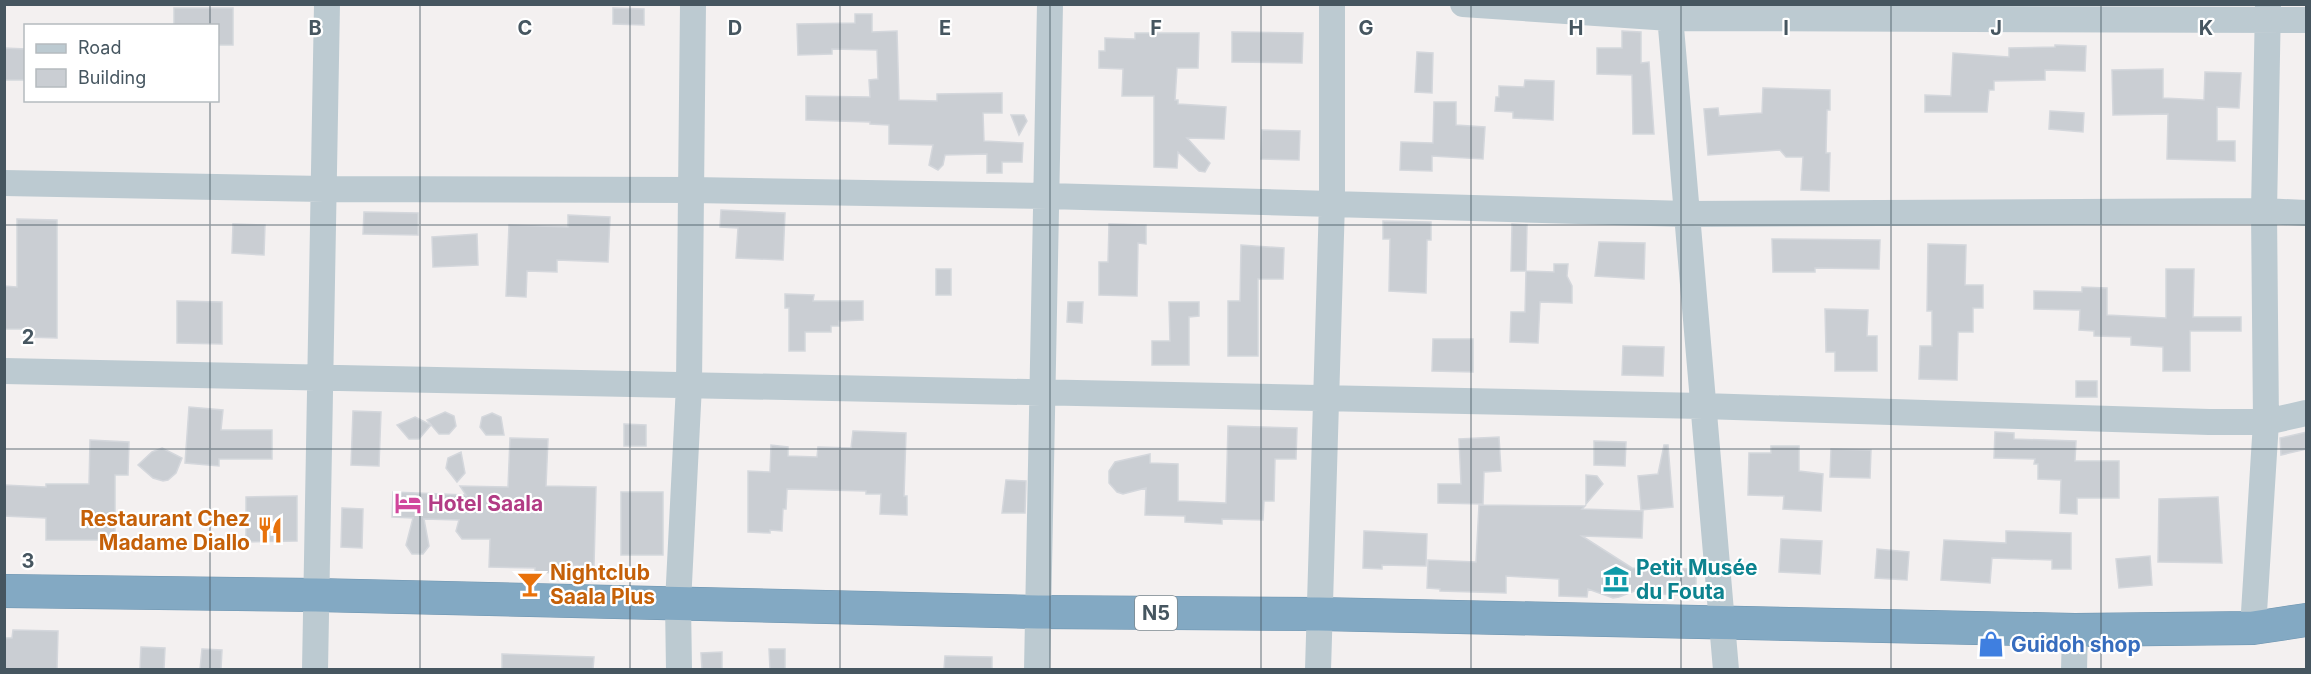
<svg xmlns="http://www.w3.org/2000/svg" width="2311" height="674" viewBox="0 0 2311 674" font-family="Inter,sans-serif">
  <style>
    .building { fill: #caced3; stroke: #d4d7dc; stroke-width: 1.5 }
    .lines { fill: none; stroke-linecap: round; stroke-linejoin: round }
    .highway-casing { stroke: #6e94af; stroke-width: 34 }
    .minor { stroke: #bccad1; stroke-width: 26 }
    .highway { stroke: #83a9c3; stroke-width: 33 }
    .grid { fill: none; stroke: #465660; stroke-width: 1.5; stroke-opacity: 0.55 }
    .labels { text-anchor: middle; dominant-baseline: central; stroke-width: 4.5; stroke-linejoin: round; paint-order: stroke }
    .shield { fill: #fff; stroke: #7e8990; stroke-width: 1.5 }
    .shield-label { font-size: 20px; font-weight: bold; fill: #465660 }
    .hotel-label { font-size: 21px; font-weight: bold; fill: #b23c85; stroke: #fff; text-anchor: start }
    .food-label { font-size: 21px; font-weight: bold; fill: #c56008; stroke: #fff; text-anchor: end }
    .culture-label { font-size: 21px; font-weight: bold; fill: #0d838f; stroke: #fff; text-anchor: start }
    .shop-label { font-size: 21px; font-weight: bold; fill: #366cbe; stroke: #fff; text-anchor: start }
    .grid-label { font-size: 20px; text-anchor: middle; font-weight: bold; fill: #465660; stroke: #fff; stroke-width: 4.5; stroke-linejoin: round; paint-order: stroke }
  </style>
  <rect width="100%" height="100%" fill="#f3f0f0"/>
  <path class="building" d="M174 8H233V45H218V26H174Z
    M613 8 644 9V25L613 24Z
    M855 14H872V32L897 31 899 100 937 101V94L1002 93V113H983L984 141 1023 143 1022 162H1002V173H987V154L945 155 943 165 938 170 929 165 933 145 889 144V125L870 124V122L806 120V96L870 97 869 80 878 79 877 50 832 49V54L798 55 797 24 855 23Z
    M1622 31 1641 32V63L1649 62 1654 134H1633L1632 75 1597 74V48H1622Z
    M1232 32 1303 33 1302 63 1232 62Z
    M1135 33H1199L1198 68H1177L1175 100H1178V104L1226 107 1224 139 1187 138 1210 163 1205 172 1199 171 1178 152 1177 168 1154 167V96H1122L1123 69 1099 68V51H1105V38L1135 39Z
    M2055 45 2086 46 2085 71 2045 70V80L1994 81V90H1989L1987 112H1925V95L1951 96 1953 53 2009 57V48L2055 47Z
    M4 48 26 49V80H4Z
    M1417 52 1433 53 1432 93 1415 92Z
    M2163 69V98L2204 100 2205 72 2241 73 2239 108 2217 107V141H2235V161L2167 159 2168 114 2113 115 2112 70Z
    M1525 80 1554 81 1553 120 1513 118V112L1495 111 1496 97H1499V86L1524 87Z
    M1763 88 1830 90V110H1827L1826 153H1830L1829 191 1801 190 1803 157H1786L1780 150 1708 155 1704 109 1718 108 1719 116 1762 113Z
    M1434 102H1456V125L1485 127 1483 159 1432 156V171L1400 170 1401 142 1433 143Z
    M2050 111 2084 113 2083 132 2049 129Z
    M1011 115H1024L1027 121 1019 135Z
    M1262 130 1300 131 1299 160 1261 159Z
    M721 210 785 213 783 260 736 258 738 228 720 227Z
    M364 212 418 213V235L363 234Z
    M568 215 610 217 608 262 557 260V272L527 271 526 297 506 296 509 225 568 227Z
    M17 219 57 220V338L25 337V329H4V286L17 287Z
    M1383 221 1431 222V240H1427L1426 293 1389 291 1390 239H1383Z
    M233 224 265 225 264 255 232 253Z
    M1109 224 1146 225V244L1138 243 1137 296 1099 295V262H1108Z
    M1512 224 1527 225 1526 271 1554 272V264H1568L1567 276 1572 286V303L1540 302 1538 343 1510 342 1511 312H1525L1526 271H1511Z
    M477 234 478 265 433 267 432 237Z
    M1772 239 1880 240 1879 269 1815 268V272H1773Z
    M1599 242 1645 243 1644 279 1595 276Z
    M1928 244 1966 245 1965 285H1983V308H1973V332H1958L1957 380 1919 379 1920 346H1932V311H1927Z
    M1241 245 1284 248 1283 279H1258V356H1228V301H1240Z
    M936 269H951V295H936Z
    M2166 269H2194L2193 317H2241V331H2190V371H2163V347L2131 345V337L2094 336V331L2079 330 2080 310 2034 309V291L2082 292V287L2107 288V315L2166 318Z
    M785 294 814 295 813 301H863V320L839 321V326H831V332H805V351H789V308H785Z
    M177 301 222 302V344L177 343Z
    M1068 302H1083L1082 323 1067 322Z
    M1169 302H1199V316L1189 317V365H1152V341H1170Z
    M1825 309 1868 310 1867 336H1877V371H1835V352H1826Z
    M1433 339H1473V372L1432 371Z
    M1623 346 1664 347 1663 376 1622 375Z
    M2076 381H2097V397H2076Z
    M189 407 223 410 221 430H272V459H219V466L185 463Z
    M353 411 381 412 379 466 351 465Z
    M445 412 454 416 456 426 449 434H439L427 420Z
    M492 413 501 417 504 435H486L480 427 482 417Z
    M415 417 431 425 419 439H409L397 425Z
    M624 424 646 425V446H624Z
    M1228 426 1297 428 1296 459H1275L1274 501H1264L1263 520 1222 519V524L1185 522V516L1145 515 1146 488 1123 494 1117 492 1109 483V471L1115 462 1150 454V463L1178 464V501L1226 503Z
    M853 431 906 433 904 496H907V515L880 514 881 494H866V491L787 489 786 509H783L782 531 770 530V533L748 532V471L770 472 771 445 788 447V456L817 457 818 447 851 448Z
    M1995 432 2014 433V439L2076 441 2075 461H2119V498H2077V514L2060 513 2061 480 2038 479V464H2034L2035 459 1994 458Z
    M2307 432V449L2281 455 2280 438Z
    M1499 437 1501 471 1484 472 1483 504 1438 503V484H1461L1459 439Z
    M510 438 548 439 546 486 596 487 594 566 556 565V573L535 572V568L489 567 490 539H462L456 531 459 520 424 519 429 546 423 554H412L406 545 413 518 392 517 393 492 466 495 460 486 508 487Z
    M90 440 129 442 128 475H115V540H46V518L4 516V485L46 487V484H89Z
    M1594 441 1626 442 1625 466 1594 465Z
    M1664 445H1668L1673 507 1641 510 1638 476 1658 474Z
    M1771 446H1799V471L1823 474 1821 511 1783 509 1784 496 1748 495 1749 453H1771Z
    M162 448 182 458 176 473 168 480 163 481 153 478 138 465 152 452Z
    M1831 449 1871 450 1870 478 1830 477Z
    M461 452 465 473 457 482 446 468 448 458Z
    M1586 475 1597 476 1603 484 1586 504Z
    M1006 480 1026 481 1025 513H1002Z
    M621 492H663V555H621Z
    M297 496V541L246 542V497Z
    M2218 497 2222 563 2158 562 2159 499Z
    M1479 505 1585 506 1582 509 1643 511 1642 538 1582 536 1632 568 1696 569V595L1645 594V587L1619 597 1613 598 1588 589 1587 597 1559 596V579L1506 576V593L1440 591V589L1427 588 1428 560 1476 562Z
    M342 508 363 509 362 548 341 547Z
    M1364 531 1427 534 1426 566 1382 565V569L1363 568Z
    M2006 531 2071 533V569H2052V560L1992 558 1990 583 1941 580 1944 540 2006 543Z
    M1781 539 1822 541 1820 574 1779 572Z
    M1877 549 1909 552 1907 580 1875 578Z
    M2150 556 2152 585 2119 588 2116 559Z
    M13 630 58 631 57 669H4V638H12Z
    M141 647 165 648 164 669H140Z
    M202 649 222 650 221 669H200Z
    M769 649H785V669H770Z
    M722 652V669H702L701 653Z
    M502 654 594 657 593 669H502Z
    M945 656 992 657V669H944Z"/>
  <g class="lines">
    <g class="highway-casing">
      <path id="highway" d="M4 591 316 595 1038 612 1319 614 2075 630 2253 628 2306 620"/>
    </g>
    <path class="minor" d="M1463 4 1670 18 2306 20
      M1669 4 1726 670
      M4 183 324 189 692 190 1047 196 1687 214 2264 211 2306 213
      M4 371 1703 406 2209 422H2266L2306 413
      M2253 628 2266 422 2264 211 2268 4
      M315 670 327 4
      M679 670 678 603 689 385 693 4
      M1037 670 1050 4
      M1318 670 1332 202V4
      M2074 670 2075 630"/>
    <use href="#highway" class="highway"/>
  </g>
  <path class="grid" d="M210 4V26M420 4V670M630 4V670M840 4V670M1050 4V670M1261 4V670M1471 4V670M1681 4V670M1891 4V670M2101 4V670M210 100V670M4 225H2306M4 449H2306"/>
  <defs>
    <g id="hotel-bare" transform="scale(2.07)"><path d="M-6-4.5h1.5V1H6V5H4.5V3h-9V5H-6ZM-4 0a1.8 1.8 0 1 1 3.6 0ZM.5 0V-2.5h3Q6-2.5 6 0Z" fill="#d1479c" stroke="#fff" stroke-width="2.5" paint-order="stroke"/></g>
    <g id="restaurant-bare" transform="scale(2.07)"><path d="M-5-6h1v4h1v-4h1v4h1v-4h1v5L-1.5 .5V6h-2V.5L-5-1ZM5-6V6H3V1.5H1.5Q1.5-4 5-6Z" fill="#e8710a" stroke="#fff" stroke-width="2.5" paint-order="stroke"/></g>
    <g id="museum-bare" transform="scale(2.07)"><path d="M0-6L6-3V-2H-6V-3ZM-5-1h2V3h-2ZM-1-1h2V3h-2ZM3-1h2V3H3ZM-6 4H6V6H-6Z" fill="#0f9aa8" stroke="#fff" stroke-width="2.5" paint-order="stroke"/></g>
    <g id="bar-bare" transform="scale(2.07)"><path d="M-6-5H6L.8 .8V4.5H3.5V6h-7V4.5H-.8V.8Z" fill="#e8710a" stroke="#fff" stroke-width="2.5" paint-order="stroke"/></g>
    <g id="shop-bare" transform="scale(2.07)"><path d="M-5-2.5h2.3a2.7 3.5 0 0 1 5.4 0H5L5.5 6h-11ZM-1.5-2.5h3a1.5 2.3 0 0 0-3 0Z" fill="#3f7fe0" stroke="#fff" stroke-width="2.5" paint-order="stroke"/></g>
  </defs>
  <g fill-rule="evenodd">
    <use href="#hotel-bare" x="408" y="503"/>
    <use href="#restaurant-bare" x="270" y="530"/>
    <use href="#museum-bare" x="1616" y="579"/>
    <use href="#bar-bare" x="530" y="584"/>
    <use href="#shop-bare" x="1991" y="644"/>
  </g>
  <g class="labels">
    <rect class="shield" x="1135" y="596" width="42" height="34" rx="4.5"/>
    <g class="shield-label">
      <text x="1156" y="613">N5</text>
    </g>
    <g class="hotel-label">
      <text x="428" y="503">Hotel Saala</text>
    </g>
    <g class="food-label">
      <text x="250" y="518">Restaurant Chez<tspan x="250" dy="24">Madame Diallo</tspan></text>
      <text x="550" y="572" text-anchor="start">Nightclub<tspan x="550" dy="24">Saala Plus</tspan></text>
    </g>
    <g class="culture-label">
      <text x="1636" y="567">Petit Musée<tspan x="1636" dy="24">du Fouta</tspan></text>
    </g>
    <g class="shop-label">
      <text x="2011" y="644">Guidoh shop</text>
    </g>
  </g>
  <g class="grid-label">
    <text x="315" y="35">B</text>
    <text x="525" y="35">C</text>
    <text x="735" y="35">D</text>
    <text x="945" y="35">E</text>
    <text x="1156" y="35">F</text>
    <text x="1366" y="35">G</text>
    <text x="1576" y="35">H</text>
    <text x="1786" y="35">I</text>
    <text x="1996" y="35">J</text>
    <text x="2206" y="35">K</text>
    <text x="28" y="344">2</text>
    <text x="28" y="568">3</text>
  </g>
  <rect width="2311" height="674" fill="none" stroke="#465660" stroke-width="12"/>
  <rect x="24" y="24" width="195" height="78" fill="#ffffff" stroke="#b5bbbf" stroke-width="1.5"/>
  <rect x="36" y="44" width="30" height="9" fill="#bccad1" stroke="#b5bbbf" stroke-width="1.5"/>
  <text x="78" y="54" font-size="18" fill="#465660">Road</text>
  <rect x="36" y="69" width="30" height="18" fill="#caced3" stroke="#b5bbbf" stroke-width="1.5"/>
  <text x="78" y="84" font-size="18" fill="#465660">Building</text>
</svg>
